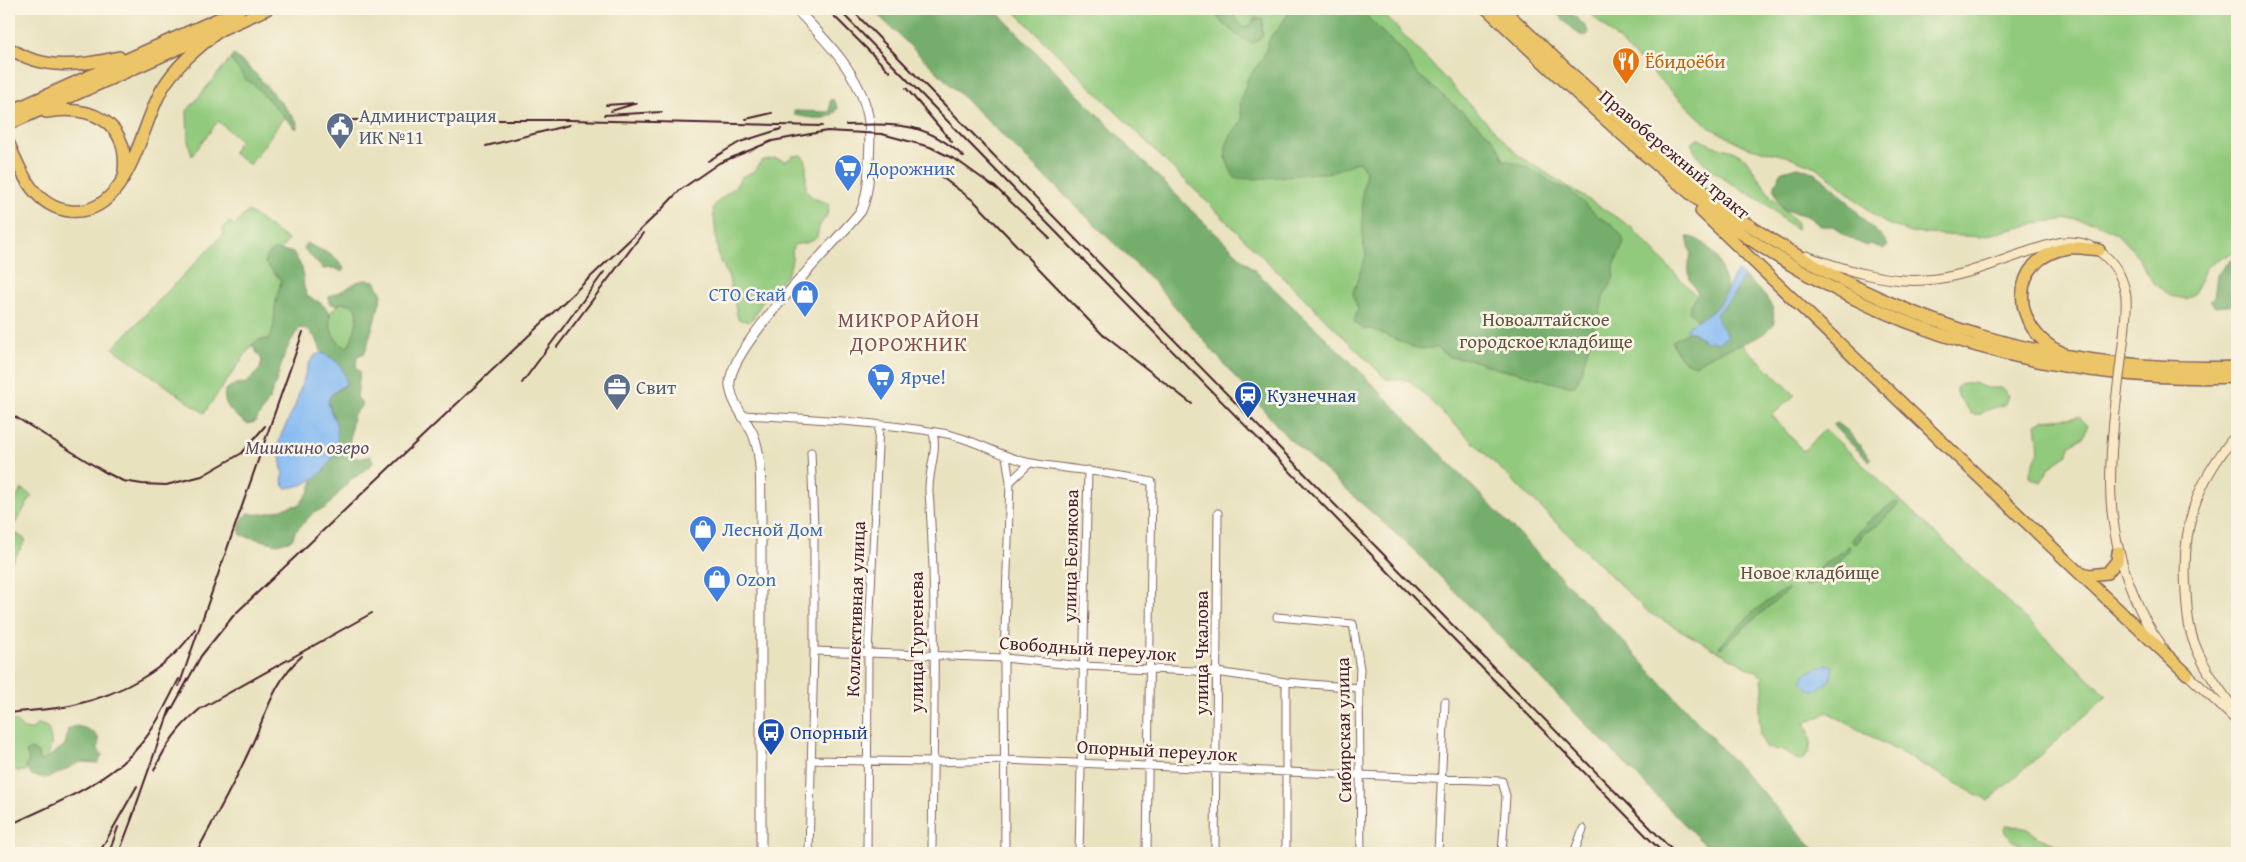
<svg xmlns="http://www.w3.org/2000/svg" width="2246" height="862" viewBox="0 0 2246 862" font-family="'Gentium Book Plus',serif">
  <style>
    .green { fill: #92ca7d; stroke: #6e7454 }
    .forest { fill: #75ae6c; stroke: #60664c }
    .water { fill: #84baf3; stroke: #676c8f }
    .lines { fill: none; stroke-linecap: round; stroke-linejoin: round }
    .minor-casing { stroke: #82635f; stroke-width: 9 }
    .tertiary-casing { stroke: #82635f; stroke-width: 11 }
    .secondary-casing { stroke: #82635f; stroke-width: 11 }
    .trunk-casing { stroke: #82635f; stroke-width: 14 }
    .minor { stroke: #fff; stroke-width: 7 }
    .tertiary { stroke: #fff; stroke-width: 9 }
    .secondary { stroke: #f8e8c3; stroke-width: 9 }
    .trunk { stroke: #edc569; stroke-width: 11 }
    .rail { stroke: #4a1f2b; stroke-width: 2 }
    .secondary-bridge-casing { stroke: #82635f; stroke-width: 11; stroke-linecap: butt }
    .secondary-bridge { stroke: #f8e8c3; stroke-width: 9 }
    .labels { text-anchor: middle; dominant-baseline: central; stroke-width: 5; stroke-linejoin: round; paint-order: stroke }
    .food-label { font-size: 19px; fill: #c56008; stroke: #fcf5e5; text-anchor: start }
    .service-label { font-size: 19px; fill: #4e5e75; stroke: #fcf5e5; text-anchor: start }
    .street-label { font-size: 19px; fill: #4a1f2b; stroke: #fcf5e5 }
    .shop-label { font-size: 19px; fill: #366cbe; stroke: #fcf5e5; text-anchor: start }
    .park-label { font-size: 19px; fill: #605244; stroke: #fcf5e5 }
    .transit-label { font-size: 19px; fill: #164399; stroke: #fcf5e5; text-anchor: start }
    .water-label { font-size: 20px; font-style: italic; fill: #5b4e67; stroke: #fcf5e5 }
    .quarter-label { font-size: 21px; letter-spacing: 1px; fill: #815054; stroke: #fcf5e5 }
  </style>
  <rect width="100%" height="100%" fill="#fcf5e5"/>
  <filter id="ink" filterUnits="userSpaceOnUse"><feTurbulence type="fractalNoise" baseFrequency=".02" numOctaves="2"/><feDisplacementMap in="SourceGraphic" scale="10" xChannelSelector="R" yChannelSelector="G"/><feConvolveMatrix kernelMatrix="1 2 1 2 8 2 1 2 1" color-interpolation-filters="sRGB"/></filter>
  <filter id="wash" filterUnits="userSpaceOnUse"><feTurbulence type="fractalNoise" baseFrequency=".0096" numOctaves="4" result="noise"/><feDisplacementMap in="SourceGraphic" scale="20" xChannelSelector="R" yChannelSelector="G"/><feGaussianBlur stdDeviation="1.12" result="paint"/><feColorMatrix in="noise" values="0 0 0 0 0 0 0 0 0 0 0 0 0 0 0 0 0 1.4 0 .05"/><feComposite in="paint" operator="in"/></filter>
  <g filter="url(#wash)">
    <rect width="100%" height="100%" fill="#e9e2bf"/>
    <path class="green" d="M1012 9H1379L1518 155 1630 226 1741 343 1795 395 1772 415 1803 451 1825 429 2107 696 1988 801 1827 712 1818 718 1805 722C1811 736 1815 752 1800 761L1784 751 1766 748 1759 734C1762 725 1758 718 1759 709 1761 698 1765 692 1762 680L1764 677 1648 612 1409 380 1386 379Z
      M1586 9H2237V250L2206 267 2194 294 2186 299 2170 296 2152 281 2136 254 2117 234 2095 222 2069 219 2042 222 1980 237 1911 233 1883 222 1818 168 1790 157 1746 147 1709 127Z
      M231 58 286 114 250 165 233 153 240 140 218 121 192 156 188 141 187 111Z
      M1698 138 1711 145 1733 151 1745 158 1770 195 1797 223V229C1782 222 1775 209 1761 201 1738 186 1700 171 1691 142Z
      M801 155 806 161V190L813 198 828 203C830 214 826 216 820 225 818 228 819 233 817 237 813 243 801 243 794 245 791 252 793 258 791 264 788 280 772 287 764 299 758 307 757 315 749 322L738 319 729 278 718 255 713 208C720 195 736 192 741 177L753 172 763 160 775 158 786 161 793 156Z
      M248 211 288 240 280 251 274 250 265 263 281 280C280 289 276 299 275 308 274 320 275 328 269 339L258 340 252 345 204 413 113 348 225 232 222 229 229 222 235 225Z
      M343 303C370 305 355 333 348 348 330 342 319 311 343 303Z
      M1962 383H1974L1986 388H2002L2008 396 2005 404C1997 408 1988 408 1981 414H1972L1958 396 1956 388Z
      M2080 417 2087 426 2084 437 2070 445 2068 455 2050 467 2041 482 2029 477V473L2039 451 2036 424 2043 420Z
      M22 489 32 496 11 530 26 540 9 567V509Z
      M9 721H15L24 729 31 730 38 724 47 727C53 739 53 751 43 762L39 760 38 753 31 749 26 752 29 760 26 766 27 771H17L9 764Z
      M2006 825 2017 826 2027 829 2040 838 2060 846 2064 853H2034L2014 841 2006 834 2004 829Z"/>
    <path class="forest" d="M872 9H994L1192 211 1350 361 1620 638 1818 853H1713L1414 550 1286 436 1152 280Z
      M1213 9C1238 6 1230 16 1244 27L1251 25 1255 18 1263 20 1262 36 1254 43C1243 42 1215 20 1213 9Z
      M1291 9H1362L1370 20 1405 54 1414 71 1492 137 1500 150 1503 159 1524 166 1543 176 1553 184 1568 189 1599 217 1613 225 1622 236 1624 243 1614 266V276L1609 288 1603 297 1599 318 1594 327 1580 376 1575 386 1558 384 1512 371 1501 370 1469 359 1449 357 1437 348 1417 349 1372 329H1363L1354 322 1358 308 1354 299 1353 293 1366 255 1363 243 1362 196 1366 171 1359 161 1331 172 1254 179 1235 178C1220 153 1223 143 1242 121L1240 102 1248 78 1263 58 1271 35 1277 31Z
      M1553 9H1568L1585 26 1589 33 1586 36H1582L1572 29Z
      M233 54 255 73 296 120 298 125 296 129 254 85 245 79 230 59Z
      M830 100H834L838 108C831 124 807 117 794 115V111L830 112Z
      M1798 167C1828 174 1849 204 1870 226 1877 233 1884 236 1888 246L1885 249 1870 244 1866 246 1846 236 1834 226H1821L1807 216 1785 210 1779 202 1775 192V185L1782 171Z
      M1687 237C1695 237 1699 240 1705 245 1723 259 1720 271 1728 290 1719 303 1713 316 1697 319L1689 312 1690 306 1698 294 1690 280 1688 263 1691 254Z
      M306 243 332 255 344 268 342 272 335 268 323 269 304 249Z
      M274 250 293 252 302 268 304 288 308 297 321 303 330 312C328 325 333 344 348 347 355 332 370 293 336 305L329 303V297C334 293 338 293 344 290 356 283 359 278 375 281L382 295 365 353 357 356 356 368 360 372 357 397 363 405 353 415 349 446 352 455 359 459 371 456 373 463 359 475 351 479 326 508 314 512 295 532 292 540 277 544 241 535C238 525 240 521 248 513 266 518 281 507 299 505L309 492 314 478 325 470 336 424 328 401 330 396 346 384C345 369 336 358 322 353L317 340 308 329 300 328C283 347 281 372 271 395 268 404 260 413 255 422L247 424C235 415 222 407 225 390L235 384 247 383 260 369 262 360 252 345 258 340 269 339C275 328 274 320 275 308 276 299 280 289 281 280L265 263 266 257Z
      M2231 259 2237 260V305L2215 307 2210 301 2214 297 2217 275Z
      M1744 276 1766 297 1773 309 1774 324C1754 348 1719 345 1696 365 1680 362 1678 355 1672 341 1688 334 1687 326 1703 340L1716 320V314L1732 297Z
      M1836 423 1847 430 1871 459 1869 461 1836 429 1833 425Z
      M1896 502 1899 504 1877 526 1864 533 1858 542 1853 543 1851 541C1860 528 1881 509 1896 502Z
      M1849 546 1850 548C1840 564 1824 575 1810 586H1805L1804 579Z
      M1787 588V591L1723 646 1720 648 1719 646 1755 610Z
      M76 726C86 728 93 730 99 739L98 749 102 755 98 763 80 762 53 776 45 778 31 775 26 766 29 760 26 752 31 749 38 753 39 760 43 761 65 745 68 729Z"/>
    <path class="water" d="M1738 271 1744 276 1732 297 1716 314C1716 324 1725 328 1727 337L1717 343 1711 340 1708 343 1693 332H1687V329C1694 318 1706 318 1715 309 1725 298 1729 282 1738 271Z
      M322 353C337 359 345 368 346 384 341 387 330 394 329 399 326 407 334 416 336 424 344 458 317 487 285 488L282 481 283 476 278 445 282 433 295 406 308 365 315 355Z
      M1827 664 1833 666 1830 680 1815 691 1810 690 1802 682 1806 673Z"/>
  </g>
  <g filter="url(#ink)">
    <g class="lines">
      <g class="minor-casing">
        <path id="minor" d="M742 415C809 418 876 422 942 433 974 438 1001 458 1032 463 1072 470 1112 472 1152 482L1147 853
          M1010 482 1030 463
          M1277 617 1353 624 1360 669 1359 688 1361 853
          M814 651 1004 658 1083 666 1216 672 1286 682 1359 688
          M811 760 933 762 1004 760 1502 781 1506 796 1502 853
          M809 853 814 651V527L811 452
          M867 853 868 652 879 425
          M932 853C933 733 938 612 929 492 928 471 938 453 933 432
          M1005 853 1004 658 1010 482 1006 456
          M1079 853 1088 470
          M1215 853 1218 513
          M1286 853V682
          M1438 853 1445 702
          M1574 853 1583 829"/>
      </g>
      <g class="tertiary-casing">
        <path id="tertiary" d="M761 853V514C760 489 763 458 753 434 746 419 732 404 730 386 725 350 836 243 861 211 868 195 869 179 869 162 870 147 871 131 868 116 860 74 825 39 796 9"/>
      </g>
      <g class="secondary-casing">
        <path id="secondary" d="M1806 256C1843 269 1886 283 1925 280 1959 278 1992 264 2024 253 2037 249 2051 243 2065 242 2098 240 2122 266 2126 297 2127 310 2125 323 2124 336
          M2116 402C2108 471 2105 527 2133 593 2140 611 2148 628 2160 643
          M2237 434C2195 483 2181 528 2186 592 2187 610 2188 628 2195 645 2205 670 2221 692 2237 713
          M2183 670 2237 721"/>
      </g>
      <g class="trunk-casing">
        <path id="trunk" d="M1487 9C1543 62 1598 115 1657 165 1685 189 1713 214 1745 236 1893 336 2058 384 2237 377
          M1503 9C1554 58 1606 106 1659 152 1689 178 1718 206 1752 227 1901 326 2058 373 2237 367
          M9 48C43 71 81 66 119 57
          M9 112 240 9
          M46 112C90 105 129 121 124 171
          M9 124 267 9
          M9 144C21 172 34 207 70 211 128 217 140 128 162 89 177 64 198 48 220 30
          M1701 211 2073 567 2187 674
          M2061 352C2010 329 2007 258 2068 248 2078 247 2088 249 2099 250
          M2078 571 2089 575 2107 573 2117 561 2118 552"/>
      </g>
      <use href="#minor" class="minor"/>
      <use href="#tertiary" class="tertiary"/>
      <use href="#secondary" class="secondary"/>
      <use href="#trunk" class="trunk"/>
      <path class="rail" d="M827 9 890 72
        M838 9 1663 853
        M851 9 1675 853
        M906 88 952 142
        M606 105 637 103 611 111
        M604 115 662 112
        M746 119 772 113
        M347 120H569L822 126
        M846 125C897 124 924 121 964 157
        M486 146 569 125
        M708 161 740 142 781 129
        M928 167 974 201 1102 334 1192 404
        M993 185 1050 239
        M557 347 643 233
        M522 383 604 272
        M9 413 103 471 123 481 142 484 166 485 202 476 242 453 265 426
        M179 686 303 332
        M9 713C30 710 53 710 74 705 120 694 169 670 195 629
        M168 716 201 656 234 615 658 213 680 190 719 163 772 141 827 131 882 134 930 147 958 161 997 189
        M154 770C167 744 177 728 200 709L372 613
        M131 820 170 709
        M9 825C53 805 108 783 140 745 157 725 167 702 179 679
        M99 853 137 786
        M109 853 118 827
        M119 853 134 813
        M196 853C214 820 233 786 249 751 265 718 273 681 302 656"/>
      <g class="secondary-bridge-casing">
        <path id="secondary-bridge" d="M2116 402 2124 336"/>
      </g>
      <use href="#secondary-bridge" class="secondary-bridge"/>
    </g>
  </g>
  <defs>
    <g id="restaurant-pin" transform="scale(1.4375)"><path d="M0 17L-7.5 6A9.5 9.5 0 1 1 7.5 6Z" fill="#e8710a" stroke="#fcf5e5"/><path d="M-5-6h1v4h1v-4h1v4h1v-4h1v5L-1.5 .5V6h-2V.5L-5-1ZM5-6V6H3V1.5H1.5Q1.5-4 5-6Z" fill="#fff"/></g>
    <g id="civic-pin" transform="scale(1.4375)"><path d="M0 17L-7.5 6A9.5 9.5 0 1 1 7.5 6Z" fill="#5c6f8a" stroke="#fcf5e5"/><path d="M-.6-6.5H3V-4.5H.6V-3L4-1V1h2V6H-6V1h2V-1L-.6-3ZM-1.2 2.5V6h2.4V2.5Z" fill="#fff"/></g>
    <g id="supermarket-pin" transform="scale(1.4375)"><path d="M0 17L-7.5 6A9.5 9.5 0 1 1 7.5 6Z" fill="#3f7fe0" stroke="#fcf5e5"/><path d="M-6-5.5h2.5l.6 2H6L4.5 2H-2.5L-4.4-4H-6ZM-1.5 3.2a1.3 1.3 0 1 0 .1 0ZM3 3.2a1.3 1.3 0 1 0 .1 0Z" fill="#fff"/></g>
    <g id="shop-pin" transform="scale(1.4375)"><path d="M0 17L-7.5 6A9.5 9.5 0 1 1 7.5 6Z" fill="#3f7fe0" stroke="#fcf5e5"/><path d="M-5-2.5h2.3a2.7 3.5 0 0 1 5.4 0H5L5.5 6h-11ZM-1.5-2.5h3a1.5 2.3 0 0 0-3 0Z" fill="#fff"/></g>
    <g id="office-pin" transform="scale(1.4375)"><path d="M0 17L-7.5 6A9.5 9.5 0 1 1 7.5 6Z" fill="#5c6f8a" stroke="#fcf5e5"/><path d="M-6-3h4V-5.5h4V-3h4V5H-6ZM-1-4.5V-3h2v-1.5ZM-6 0V1H6V0Z" fill="#fff"/></g>
    <g id="station-pin" transform="scale(1.4375)"><path d="M0 17L-7.5 6A9.5 9.5 0 1 1 7.5 6Z" fill="#1a4fb4" stroke="#fcf5e5"/><path d="M-3-6H3Q5-6 5-4V2Q5 4 3 4L4.5 6H3L1.5 4h-3L-3 6H-4.5L-3 4Q-5 4-5 2V-4Q-5-6-3-6ZM-3.5-4v3h7v-3ZM-3.5 1v1.5H-2V1ZM2 1v1.5H3.5V1Z" fill="#fff"/></g>
    <g id="bus-pin" transform="scale(1.4375)"><path d="M0 17L-7.5 6A9.5 9.5 0 1 1 7.5 6Z" fill="#1a4fb4" stroke="#fcf5e5"/><path d="M-5-6H5V4H4V6H2V4H-2V6H-4V4H-5ZM-3.5-4V0h7V-4ZM-3.5 1.2v1.5H-2V1.2ZM2 1.2v1.5H3.5V1.2Z" fill="#fff"/></g>
  </defs>
  <g fill-rule="evenodd">
    <use href="#restaurant-pin" x="1626" y="61"/>
    <use href="#civic-pin" x="340" y="126"/>
    <use href="#supermarket-pin" x="848" y="168"/>
    <use href="#shop-pin" x="805" y="294"/>
    <use href="#supermarket-pin" x="881" y="377"/>
    <use href="#office-pin" x="617" y="387"/>
    <use href="#station-pin" x="1248" y="395"/>
    <use href="#shop-pin" x="703" y="529"/>
    <use href="#shop-pin" x="717" y="579"/>
    <use href="#bus-pin" x="771" y="732"/>
  </g>
  <g class="labels">
    <g class="food-label">
      <text x="1645" y="61">Ёбидоёби</text>
    </g>
    <g class="service-label">
      <text x="359" y="115">Администрация<tspan x="359" dy="22">ИК №11</tspan></text>
      <text x="636" y="387">Свит</text>
    </g>
    <g class="street-label">
      <text transform="translate(1675 154) rotate(40)">Правобережный тракт</text>
      <text transform="translate(1070 556) rotate(-89)">улица Белякова</text>
      <text transform="translate(855 609) rotate(-88)">Коллективная улица</text>
      <text transform="translate(916 642) rotate(-90)">улица Тургенева</text>
      <text transform="translate(1088 648) rotate(4)">Свободный переулок</text>
      <text transform="translate(1201 653) rotate(-90)">улица Чкалова</text>
      <text transform="translate(1343 730) rotate(-91)">Сибирская улица</text>
      <text transform="translate(1157 750) rotate(3)">Опорный переулок</text>
    </g>
    <g class="shop-label">
      <text x="867" y="168">Дорожник</text>
      <text x="786" y="294" text-anchor="end">СТО Скай</text>
      <text x="900" y="377">Ярче!</text>
      <text x="722" y="529">Лесной Дом</text>
      <text x="736" y="579">Ozon</text>
    </g>
    <g class="park-label">
      <text x="1546" y="319">Новоалтайское<tspan x="1546" dy="22">городское кладбище</tspan></text>
      <text x="1810" y="572">Новое кладбище</text>
    </g>
    <g class="transit-label">
      <text x="1267" y="395">Кузнечная</text>
      <text x="790" y="732">Опорный</text>
    </g>
    <g class="water-label">
      <text x="307" y="446">Мишкино озеро</text>
    </g>
    <g class="quarter-label">
      <text x="909" y="319">МИКРОРАЙОН<tspan x="909" dy="24">ДОРОЖНИК</tspan></text>
    </g>
  </g>
  <rect width="2246" height="862" fill="none" stroke="#fcf5e5" stroke-width="30"/>
</svg>
